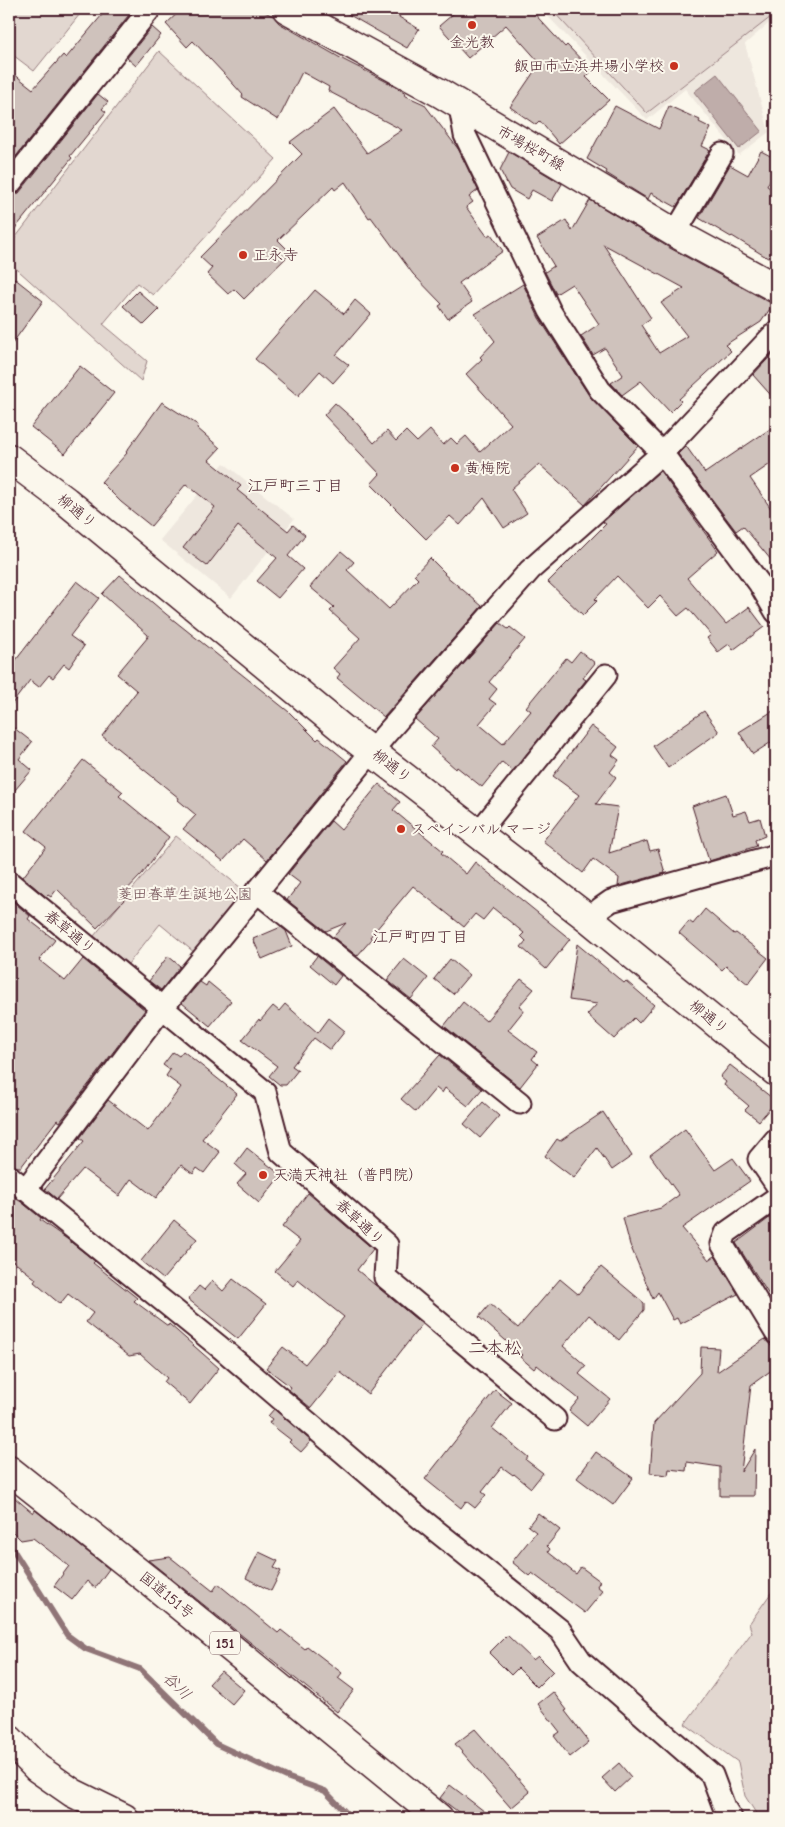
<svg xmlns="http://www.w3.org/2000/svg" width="785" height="1827" viewBox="0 0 785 1827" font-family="'Comic Neue','Klee One',sans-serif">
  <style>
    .built { fill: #eee7de }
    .green { fill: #e2d7d0; stroke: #967b7e }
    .water { fill: #bfadaa; stroke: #907477 }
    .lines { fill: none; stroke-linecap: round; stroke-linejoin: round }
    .stream { stroke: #907477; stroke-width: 6 }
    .building { fill: #cfc2bc; stroke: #4a1f2b; fill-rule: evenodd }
    .street-casing { stroke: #4a1f2b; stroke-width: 25 }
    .secondary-casing { stroke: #4a1f2b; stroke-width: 31 }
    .highway-casing { stroke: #4a1f2b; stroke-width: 31 }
    .street { stroke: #fbf7ec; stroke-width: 21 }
    .secondary { stroke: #fbf7ec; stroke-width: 28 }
    .highway { stroke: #fbf7ec; stroke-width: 28 }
    .poi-dot { fill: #c8321e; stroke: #fbf7ec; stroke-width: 2 }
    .labels { text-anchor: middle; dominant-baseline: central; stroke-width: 4; stroke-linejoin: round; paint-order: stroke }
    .shield { fill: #fbf7ec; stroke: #7f6065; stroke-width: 1 }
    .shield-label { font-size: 14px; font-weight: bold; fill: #4a1f2b }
    .poi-label { font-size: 15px; fill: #4a1f2b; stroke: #fbf7ec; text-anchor: start }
    .street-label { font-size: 15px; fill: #4a1f2b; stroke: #fbf7ec }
    .park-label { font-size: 15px; fill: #704d54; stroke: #fbf7ec }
    .neighbourhood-label { font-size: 16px; fill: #4a1f2b; stroke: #fbf7ec }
    .water-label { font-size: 16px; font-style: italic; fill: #6d4a51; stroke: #fbf7ec }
    .quarter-label { font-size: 18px; fill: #4a1f2b; stroke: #fbf7ec }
  </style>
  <rect width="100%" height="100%" fill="#fbf7ec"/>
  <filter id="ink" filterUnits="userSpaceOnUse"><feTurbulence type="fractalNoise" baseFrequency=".02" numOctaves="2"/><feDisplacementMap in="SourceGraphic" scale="10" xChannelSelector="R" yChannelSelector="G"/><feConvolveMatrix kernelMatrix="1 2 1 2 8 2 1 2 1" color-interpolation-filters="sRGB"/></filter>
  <g filter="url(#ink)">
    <path class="built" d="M541 9H771L776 17 745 44 769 132 739 155 685 89 647 120Z
      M224 463 294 519 231 598 160 540Z"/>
    <path class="green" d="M9 9H84L34 71 9 52Z
      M551 9H766L771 17 647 113Z
      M159 51 276 159 153 295 137 283 103 324 147 361 141 381 9 262V246Z
      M176 836 246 892 195 953 160 924 128 964 94 936Z
      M776 1586V1818H759L745 1796 738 1762 685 1724 752 1632 749 1624Z"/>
    <path class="water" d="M717 74 762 131 739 149 694 92Z"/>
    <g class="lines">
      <path class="stream" d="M9 1548 14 1551 67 1635 86 1649 140 1669 216 1744 289 1778 325 1791 351 1818"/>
    </g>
    <path class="building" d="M107 9H130L132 11 9 165V70L33 89 63 55 66 58Z
      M182 9H259L273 16 279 23 344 60 391 84 406 93 404 95 424 104 459 150 478 190 469 197 473 202 466 207 487 236 491 234 503 251 459 283 472 302 448 319 439 306 442 304 413 274 371 217 369 218 345 182 335 190 333 187 278 240 291 253 244 299 234 289 228 294 207 274 212 268 200 257 302 154 290 142 334 109 367 153 402 130 328 91 329 87 302 72 278 120 242 97 243 95 226 76 193 41 187 47 166 24Z
      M339 9H404L399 17 419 29 407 48Z
      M459 9H530L565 47 567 45 592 71 586 77 609 100 559 144 540 121 536 125 510 107 540 63 506 25 468 58 439 26Z
      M152 27 161 35 136 66 127 58Z
      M98 94 108 102 102 109 106 112 70 156 72 158 9 236V197L14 196 19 193Z
      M615 106 659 129 669 106 700 120 699 122 711 128 702 146 710 150 676 207 651 193 648 199 606 173 607 171 587 159Z
      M761 151 776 159V167L767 186 776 192V263L732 236 731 237 699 218 730 165 748 175Z
      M509 152 562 184 552 201 532 190 527 199 510 189 500 170Z
      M590 200 668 247 769 302 774 303 761 322 725 345 731 351 679 399 681 401 670 412 641 381 622 395 611 383 623 375 605 348 593 355 581 336 599 324 572 284 556 294 545 272 554 266 537 238 566 220 572 231ZM603 244 684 288 661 303 687 336 659 353 641 325 651 318Z
      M9 274 43 301 9 348Z
      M523 284 539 318 590 397 638 446 585 505 539 464 511 489 527 513 504 528 484 498 460 525 450 516 426 539 371 484 380 474 324 415 335 403 353 419 374 443 387 431 396 441 406 431 417 442 430 430 443 445 451 438 457 444 466 436 480 452 511 424 466 374 482 359 480 357 495 341 475 314Z
      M315 290 344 314 355 300 371 314 336 355 349 365 333 383 320 371 298 396 255 359Z
      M138 291 159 310 144 325 123 306Z
      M776 350V401L753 375Z
      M80 366 114 393 65 454 31 427Z
      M162 402 198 425 197 428 220 448 209 460 241 486 237 490 288 531 293 525 305 535 288 556 303 569 278 598 257 581 277 558 238 526 207 566 183 548 215 507 186 484 151 526 121 502 101 482 127 453 126 452Z
      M776 425V460L750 478 776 516V566L743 526 736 531 678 454 686 446 705 473Z
      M660 471 718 551 687 578 726 624 749 607 764 627 733 650 729 644 718 652 707 638 711 635 688 608 678 616 660 596 648 608 617 576 595 599 597 601 583 615 548 582 606 524 603 522Z
      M341 551 354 562 347 570 389 609 418 579 414 575 430 558 445 573 444 574 482 606 384 717 337 678 340 674 333 668 360 638 330 611 334 607 310 587Z
      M120 575 166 614 289 712 317 740 319 738 347 761 267 860 243 839 223 861 183 829 196 815 178 800 179 798 102 736 137 691 117 674 148 637V635L102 594Z
      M77 581 99 598 70 636 84 646 69 668 64 664 53 678 49 675 39 687 30 680 9 708V669Z
      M500 623 508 629 510 627 525 639 489 682 497 689 489 699 496 704 479 724 503 744 531 711 526 707 566 658 571 662 580 651 595 663 583 678 586 680 513 771 502 762 482 787 457 767 456 769 431 747 438 739 415 719Z
      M776 709V739L753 754 739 732Z
      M704 711 719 732 668 768 653 746Z
      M9 724 32 742 19 759 32 770 9 797Z
      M591 726 618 747 612 755 619 760 610 772 616 777 596 804 618 807 609 853 647 841 650 851 658 849 665 873 618 886 619 878 593 859 583 873 543 841 579 795 553 776Z
      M83 760 123 792 119 796 169 837 142 874 121 896 125 899 97 928 57 889 51 897 48 895 46 897 23 877 46 847 26 831Z
      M379 784 400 802 393 810 443 851 441 853 466 874 475 862 570 939 546 969 521 947 526 941 521 936 524 933 493 908 483 920 475 914 464 927 413 886 370 937 372 939 357 956 333 937 346 923 326 931 287 900 300 883 288 874 331 821 341 830Z
      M726 794 733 815 746 811 750 821 760 818 765 836 755 840 757 846 709 861 692 806Z
      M9 898 30 916 28 919 55 940 39 960 65 981 83 959 145 1010 60 1122 57 1120 21 1167H18L9 1164Z
      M705 909 734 934 736 933 768 958 748 984 726 966 722 970 679 933 689 921 693 924Z
      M281 927 286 931 292 946 262 959 253 939Z
      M577 944 624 983 626 981 654 1005 639 1023 634 1018 614 1039 587 1015 597 1004 569 1000Z
      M168 956 180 966 161 990 149 981Z
      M317 956 341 976 334 985 310 965Z
      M404 959 428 978 411 999 387 980Z
      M450 959 469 975 453 994 434 979Z
      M521 979 534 989 519 1006 524 1010 508 1030 537 1052 532 1059 538 1064 520 1087 444 1026 463 1002 486 1021Z
      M200 982 206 986 208 982 231 1001 210 1026 182 1003Z
      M285 1004 318 1033 329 1018 345 1031 330 1050 314 1038 292 1066 298 1070 286 1085H280L269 1076 277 1066 242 1040 259 1019 260 1021 273 1006 279 1011Z
      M183 1051 237 1094 202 1139 220 1152 204 1173 197 1168 193 1174 181 1165 156 1198 131 1179 119 1196 83 1169 57 1199 45 1189 84 1141 80 1138 108 1100 148 1131 181 1087 166 1076 170 1070 163 1065 173 1052 179 1056Z
      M440 1055 482 1089 468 1106 445 1088 442 1093 436 1088 416 1112 401 1099Z
      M730 1065 776 1101 759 1121 745 1110 749 1106 724 1085 726 1082 720 1077Z
      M483 1102 499 1116 480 1138 464 1124Z
      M603 1112 632 1156 612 1170 597 1148 574 1178 545 1156 557 1139 560 1141Z
      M685 1129 715 1170 733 1158 750 1181 682 1228 709 1260 715 1256 738 1294 680 1324 677 1318 673 1320 658 1292 653 1299 630 1245 623 1218 661 1208 679 1195 650 1155Z
      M247 1148 281 1175 259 1203 237 1184 246 1174 235 1164Z
      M9 1192 41 1218 40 1220 67 1239 95 1261 93 1263 137 1298 134 1301 168 1326 169 1324 219 1368 190 1404 164 1382 167 1378 140 1354 129 1356 86 1322 93 1313 68 1294 60 1304 34 1282 36 1279 9 1258Z
      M308 1193 373 1249 357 1270 422 1324 368 1394 340 1372 311 1408 289 1390 291 1387 266 1368 283 1347 305 1364 344 1317 298 1280 293 1286 275 1271 300 1241 282 1227Z
      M776 1213V1306L736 1243Z
      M174 1220 197 1239 163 1279 141 1261Z
      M601 1267 644 1303V1310L619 1340 589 1315 563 1346 586 1366 579 1374 610 1399 587 1426 569 1411 579 1399 537 1365 534 1369 520 1357 522 1355 479 1317 490 1304 518 1328 560 1279 578 1294Z
      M233 1279 266 1304 238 1339 188 1299 199 1286 204 1290 212 1281 223 1291Z
      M765 1339 776 1352V1367L751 1385 741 1472 755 1449 754 1496H720V1467L687 1462 686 1471 669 1469 668 1475 650 1473 654 1423 700 1373 701 1347 719 1348 717 1372Z
      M495 1390 512 1403 492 1428 528 1457 526 1460 543 1473 531 1488 514 1474 513 1475 502 1467 482 1492 486 1495 475 1508 466 1501 461 1508 425 1479Z
      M274 1409 311 1441 301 1452 289 1442 291 1440 269 1423 272 1419 268 1416Z
      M596 1452 633 1478 613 1505 577 1478Z
      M9 1493 33 1513 35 1510 109 1569 95 1588 87 1581 72 1600 54 1586 69 1566 33 1538 21 1540 9 1528Z
      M538 1513 560 1530 547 1546 550 1549 548 1552 576 1574 581 1567 600 1581 597 1586 603 1591 585 1613 532 1573 529 1576 512 1562 536 1532 528 1526Z
      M259 1552 278 1561 274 1568 281 1571 271 1591 246 1578Z
      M170 1557 213 1591 218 1584 278 1633 281 1630 305 1649 307 1646 342 1673 338 1678 354 1690 337 1712 148 1560Z
      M507 1635 533 1660 538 1656 553 1671 537 1687 518 1668 511 1675 489 1653Z
      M221 1671 244 1690 232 1704 209 1684Z
      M553 1692 567 1710 565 1711 589 1742 570 1757 554 1736 560 1732 538 1704Z
      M475 1729 530 1792 511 1808 455 1744Z
      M619 1763 631 1777 615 1792 602 1778Z
      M450 1785 493 1818H466L440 1798Z"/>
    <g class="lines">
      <g class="street-casing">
        <path id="street" d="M460 107 465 135 550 311 600 390 662 453 759 583 776 612
          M9 185 150 9
          M675 233 722 154
          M478 833 606 675
          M9 882 265 1092 281 1152 387 1245 385 1277 555 1419
          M256 891 520 1103
          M589 919 601 908 611 901 776 855
          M776 1139 759 1159 776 1184
          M9 1176 221 1348 420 1518 560 1630 581 1661 712 1775 724 1807 731 1818
          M25 1190 163 1007 385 735 530 570 662 453 776 332
          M776 1198 726 1233 722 1244 776 1333"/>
      </g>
      <g class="secondary-casing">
        <path id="secondary" d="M287 9 440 93 675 233 776 288
          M9 458 66 501 355 739 589 919 776 1072
          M9 1739 37 1768 73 1793 124 1818"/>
      </g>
      <g class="highway-casing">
        <path id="highway" d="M9 1470 158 1588 439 1818"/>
      </g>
      <use href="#street" class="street"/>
      <use href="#secondary" class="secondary"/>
      <use href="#highway" class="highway"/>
    </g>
  </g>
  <g class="poi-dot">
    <circle cx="472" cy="25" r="5"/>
    <circle cx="674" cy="66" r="5"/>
    <circle cx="243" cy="255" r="5"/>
    <circle cx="455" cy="468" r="5"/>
    <circle cx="401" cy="829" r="5"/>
    <circle cx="263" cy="1175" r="5"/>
  </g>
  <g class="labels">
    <rect class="shield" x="210" y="1631.5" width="30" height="23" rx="4"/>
    <g class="shield-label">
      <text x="225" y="1643">151</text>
    </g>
    <g class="poi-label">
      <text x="472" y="42" text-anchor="middle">金光教</text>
      <text x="664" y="66" text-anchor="end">飯田市立浜井場小学校</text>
      <text x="253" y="255">正永寺</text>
      <text x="465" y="468">黄梅院</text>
      <text x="411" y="829">スペインバル マージ</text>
      <text x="273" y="1175">天満天神社（普門院）</text>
    </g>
    <g class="street-label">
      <text transform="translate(531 148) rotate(30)">市場桜町線</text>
      <text transform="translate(77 511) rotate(39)">柳通り</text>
      <text transform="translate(392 766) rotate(38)">柳通り</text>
      <text transform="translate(70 932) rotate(39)">春草通り</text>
      <text transform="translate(709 1017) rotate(39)">柳通り</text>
      <text transform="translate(360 1222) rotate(43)">春草通り</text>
      <text transform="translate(167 1595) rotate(39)">国道151号</text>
    </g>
    <g class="park-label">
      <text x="185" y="894">菱田春草生誕地公園</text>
    </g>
    <g class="neighbourhood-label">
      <text x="295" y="486">江戸町三丁目</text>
      <text x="420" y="937">江戸町四丁目</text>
    </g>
    <g class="water-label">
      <text transform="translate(177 1686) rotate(45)">谷川</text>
    </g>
    <g class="quarter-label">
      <text x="495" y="1348">二本松</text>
    </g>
  </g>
  <rect width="785" height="1827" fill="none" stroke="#fbf7ec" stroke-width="30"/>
  <rect x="15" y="15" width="755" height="1797" fill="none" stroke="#4a1f2b" stroke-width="2" filter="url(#ink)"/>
</svg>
